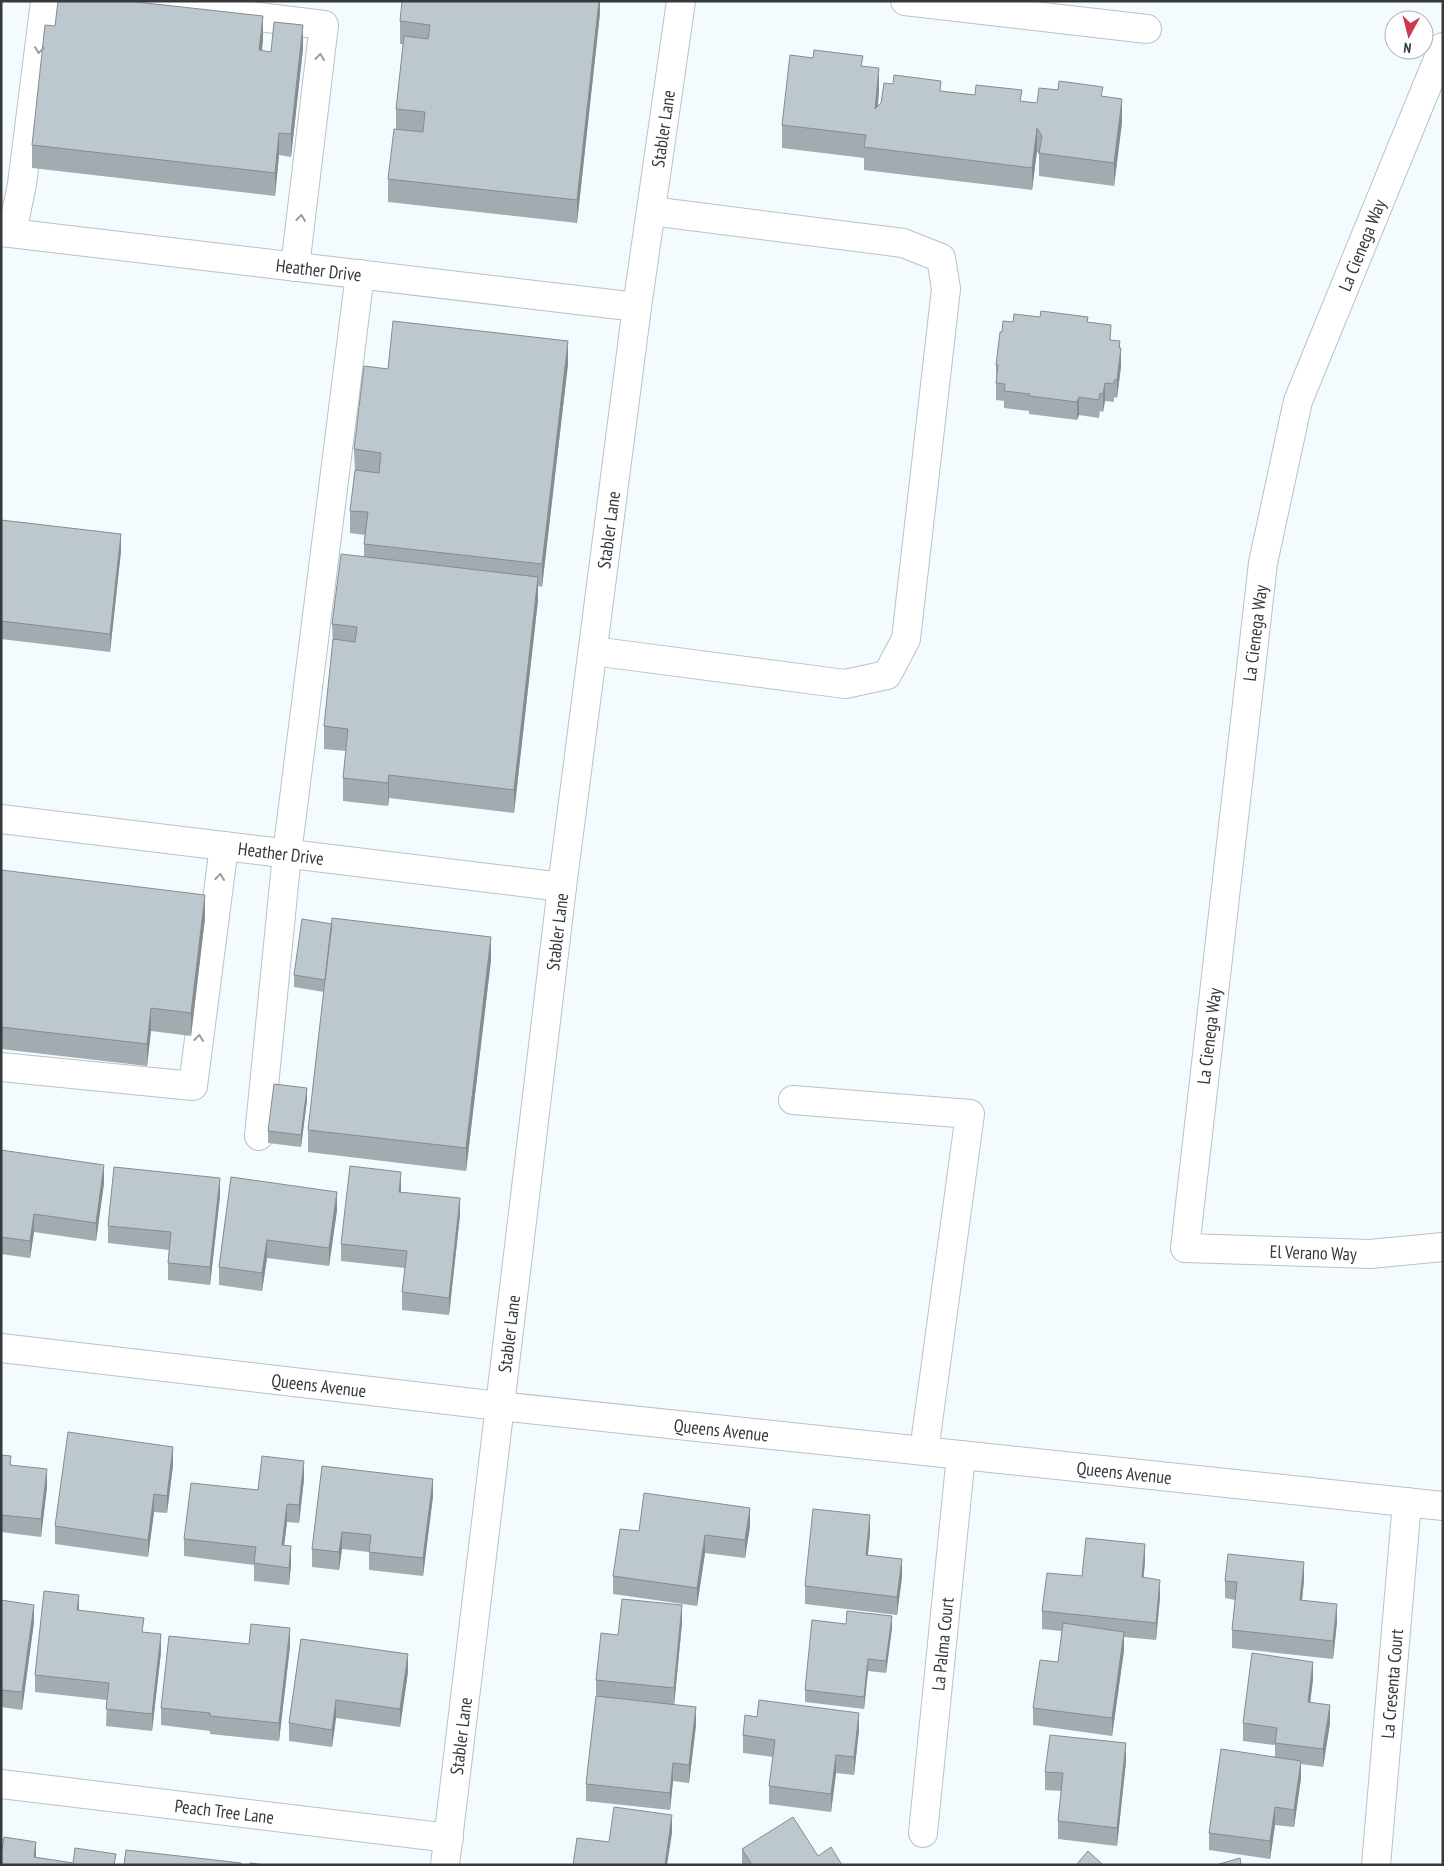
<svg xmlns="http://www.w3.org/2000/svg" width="1444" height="1866" viewBox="0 0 1444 1866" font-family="'PT Sans Narrow',sans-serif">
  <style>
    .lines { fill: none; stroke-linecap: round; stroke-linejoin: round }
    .minor-casing { stroke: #b7c2c8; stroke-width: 30 }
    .minor { stroke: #fff; stroke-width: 28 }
    .wall { fill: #a2acb0 }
    .shaded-wall { fill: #848c90 }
    .building { fill: #bcc8cd; stroke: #848c90 }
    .oneway { stroke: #9a9c9e }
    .labels { text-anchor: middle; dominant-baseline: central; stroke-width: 5; stroke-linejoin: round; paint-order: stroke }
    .street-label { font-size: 18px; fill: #35393c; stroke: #fff }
  </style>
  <rect width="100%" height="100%" fill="#f4fbfe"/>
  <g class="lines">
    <g class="minor-casing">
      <g id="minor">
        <path d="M131 1 324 25 295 267"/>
        <path d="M905 1 1147 29"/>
        <path id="s1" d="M1443 47 1298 401 1263 563 1185 1248 1370 1254 1443 1247"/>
        <path id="s2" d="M1 232 637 307"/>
        <path d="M12 233 22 184 45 1"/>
        <path d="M593 651 845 684 887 675 906 639 946 289 941 258 903 243 651 211"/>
        <path id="s3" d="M1 819 562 887"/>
        <path d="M1 1067 193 1086 224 846"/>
        <path d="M793 1100 970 1114 924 1451"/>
        <path d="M259 1136 287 854 360 274"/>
        <path id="s4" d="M1 1348 499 1406 1443 1506"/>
        <path id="s5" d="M1 1784 449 1838"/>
        <path id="s6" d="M923 1833 961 1455"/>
        <path id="s7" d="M445 1865 562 887 637 307 681 1"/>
        <path id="s8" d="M1376 1865 1407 1502"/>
      </g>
    </g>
    <use href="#minor" class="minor"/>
  </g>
  <path class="wall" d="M600 1V13L577 223 388 202V179L396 129V109L403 44H400V21Z
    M55 26 263 39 262 51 271 52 303 48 291 157 279 155 275 196 32 168V145Z
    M813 58 863 66 879 91 878 106 941 91 1037 103 1103 97 1122 122 1114 186 1039 176V155L1037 151 1032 190 864 170V158L782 148V125Z
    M1013 322 1088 323 1111 340 1120 348 1121 366 1117 398 1114 397V402L1105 401 1103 412 1100 411 1099 418 1079 415 1077 420 1029 414V411L1004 408V401L996 400V365Z
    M568 364 542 587 538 586V600L514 813 389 798 388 806 343 801V778L346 751 324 749V726L333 647 332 624 364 557V544L365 535 350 533V511L355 472 354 449 388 369Z
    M1 520 121 551 110 652 1 639Z
    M1 870 205 918 191 1036 151 1031 147 1066 1 1049Z
    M491 960 466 1171 308 1152V1130L324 992 294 987V975Z
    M307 1100 301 1147 268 1143V1131Z
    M1 1150 104 1183 96 1241 34 1232 30 1258 1 1254Z
    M231 1177 337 1210 329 1266 267 1258 262 1291 219 1285V1267Z
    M401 1192 460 1215 449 1315 402 1310V1292L405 1268 341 1261V1244Z
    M220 1196 210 1285 168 1280V1263L169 1250 108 1243V1226Z
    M1 1455 11 1465 47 1487 41 1537 1 1532Z
    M173 1465 167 1513 154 1512 148 1557 55 1544V1526Z
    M322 1466 433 1496 423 1576 369 1570V1552L342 1549 339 1570 312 1567V1549Z
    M304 1479 299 1523 287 1522 284 1545 291 1564 289 1585 254 1581V1565L184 1556V1539L258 1490Z
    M750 1526 745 1558 705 1553 697 1606 613 1594V1576L639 1531Z
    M870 1533 868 1555 902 1577 897 1615 805 1604V1586Z
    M1145 1562 1143 1577 1160 1597 1156 1640 1124 1637V1650L1112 1736 1033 1725V1708L1058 1662 1062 1631 1042 1629V1611L1082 1576Z
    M1304 1580 1302 1600 1337 1622 1333 1659 1232 1648V1630L1235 1600 1225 1598V1581Z
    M1 1600 34 1622 22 1710 1 1707Z
    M79 1610 144 1632 161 1652 152 1731 106 1726 107 1700 35 1692V1675Z
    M682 1623 674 1705 696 1725 689 1783 673 1781 670 1810 586 1801V1784L596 1696V1680L618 1635Z
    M892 1628 886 1673 868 1671 864 1709 805 1702V1690Z
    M301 1639 408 1672 400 1727 336 1718 332 1747 289 1741V1723Z
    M249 1644 290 1646 279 1741 210 1734V1731L161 1725V1708Z
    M1313 1679 1310 1703 1330 1723 1323 1767 1301 1764V1778L1294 1827 1275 1825 1270 1859 1209 1850V1833L1275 1757V1745L1243 1741V1723Z
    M859 1730 854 1775 836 1773 831 1812 769 1804V1786L773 1757 743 1753V1735Z
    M1126 1761 1117 1846 1058 1839V1821L1061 1791 1045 1790V1772Z
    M742 1849 818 1856 842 1865H742Z"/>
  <path class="shaded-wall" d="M599 1H600V13L577 223V200Z
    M263 16V39L259 73V50Z
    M303 25V48L291 157V134Z
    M879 68V91L875 132V109Z
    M1122 99V122L1114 186V163Z
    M1037 128V151L1032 190V168Z
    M279 133V155L275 196V173Z
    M568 341V364L542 587V564Z
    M1120 341V357L1121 348V366L1117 398V380Z
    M1105 383V401L1103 412V394Z
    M1079 397V415L1077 420V402Z
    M121 534V551L110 652V634Z
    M538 577V600L514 813V790Z
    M389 775V798L388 806V783Z
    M205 895V918L191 1036V1013Z
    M491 937V960L466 1171V1148Z
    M151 1008V1031L147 1066V1044Z
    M307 1088V1100L301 1147V1135Z
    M104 1165V1183L96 1241V1223Z
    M401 1172V1190L399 1209V1192Z
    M220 1178V1196L210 1285V1267Z
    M337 1192V1210L329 1266V1248Z
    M460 1198V1215L449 1315V1298Z
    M34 1214V1232L30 1258V1241Z
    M267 1240V1258L262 1291V1273Z
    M173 1447V1465L167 1513V1496Z
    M304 1461V1479L299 1523V1505Z
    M47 1469V1487L41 1537V1519Z
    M433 1479V1496L423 1576V1558Z
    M154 1494V1512L148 1557V1540Z
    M287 1504V1522L282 1563V1545Z
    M750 1508V1526L745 1558V1540Z
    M870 1515V1533L866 1573V1555Z
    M342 1532V1549L339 1570V1552Z
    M705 1535V1553L697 1606V1588Z
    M1145 1544V1562L1142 1595V1577Z
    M291 1546V1564L289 1585V1568Z
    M902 1559V1577L897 1615V1597Z
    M1304 1562V1580L1300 1618V1600Z
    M1160 1580V1597L1156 1640V1623Z
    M79 1595V1613L77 1610Z
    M1337 1604V1622L1333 1659V1641Z
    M34 1605V1622L22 1710V1692Z
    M682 1605V1623L674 1706V1688Z
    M892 1616V1628L886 1673V1661Z
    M290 1628V1646L279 1741V1723Z
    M1124 1632V1650L1112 1736V1718Z
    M161 1634V1652L152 1731V1714Z
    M408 1654V1672L400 1727V1709Z
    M868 1659V1671L864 1709V1697Z
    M1313 1662V1679L1308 1720V1702Z
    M336 1700V1718L332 1747V1730Z
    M1330 1705V1723L1323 1767V1749Z
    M696 1707V1725L689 1783V1765Z
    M859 1713V1730L854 1775V1757Z
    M1126 1743V1761L1117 1846V1828Z
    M836 1755V1773L831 1812V1794Z
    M1301 1761V1778L1294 1827V1810Z
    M673 1763V1781L670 1810V1793Z
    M1275 1807V1825L1270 1859V1841Z
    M672 1815V1833L667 1865H665Z
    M36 1842V1860L34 1857Z"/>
  <path class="building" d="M58 1H128L263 16 259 50 271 52 274 22 303 25 291 134 279 133 275 173 32 145 45 25 55 26Z
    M402 1H599L577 200 388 179 394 129 423 132 425 112 396 109 404 36 428 39 430 25 400 21Z
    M814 50 863 56 861 66 879 68 875 109 881 103 884 83 893 84 894 75 941 81 940 91 975 95 976 85 1022 90 1020 101 1037 103 1039 88 1058 90 1059 81 1103 87 1101 96 1122 99 1114 163 1039 153 1042 136 1037 128 1032 168 864 147 866 135 782 125 790 55 813 58Z
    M1041 311 1088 317 1087 322 1111 325 1110 340 1120 341 1119 348H1121L1117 380H1114V384L1105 383 1103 394 1100 393 1099 400 1079 397 1077 402 1029 396 1030 394 1004 391 1005 384 996 383 998 365H996L1000 332H1002L1003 321 1013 322 1014 314 1040 317Z
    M393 321 568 341 542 564 364 544 368 512 350 511 355 470 379 473 381 453 354 449 364 366 388 369Z
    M1 520 121 534 110 634 1 621Z
    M341 554 538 577 514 790 389 775 388 783 343 778 348 729 324 726 333 639 355 642 357 627 332 624Z
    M1 870 205 895 191 1013 151 1008 147 1044 1 1027Z
    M332 918 491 937 466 1148 308 1130Z
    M302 919 332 924 325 980 294 975Z
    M274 1084 307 1088 301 1135 268 1131Z
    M1 1150 104 1165 96 1223 34 1214 30 1241 1 1237Z
    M350 1166 401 1172 399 1192 460 1198 449 1298 402 1292 407 1251 341 1244Z
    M114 1167 220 1178 210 1267 168 1263 171 1232 108 1226Z
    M231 1177 337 1192 329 1248 267 1240 262 1273 219 1267Z
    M68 1432 173 1447 167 1496 154 1494 148 1540 55 1526Z
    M1 1455 11 1456 10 1465 47 1469 41 1519 1 1515Z
    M262 1456 304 1461 299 1505 287 1504 282 1545 291 1546 289 1568 254 1563 256 1547 184 1539 191 1483 258 1490Z
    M322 1466 433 1479 423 1558 369 1552 371 1535 342 1532 339 1552 312 1549Z
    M644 1493 750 1508 745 1540 705 1535 697 1588 613 1576 620 1529 639 1531Z
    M813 1509 870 1515 866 1555 902 1559 897 1597 805 1586Z
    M1086 1538 1145 1544 1142 1577 1160 1580 1156 1623 1042 1611 1047 1573 1082 1576Z
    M1228 1554 1304 1562 1300 1600 1337 1604 1333 1641 1232 1630 1237 1582 1225 1581Z
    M44 1591 79 1595 77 1610 144 1618 142 1632 161 1634 152 1714 106 1709 109 1683 35 1675Z
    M622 1599 682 1605 674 1688 596 1680 601 1633 618 1635Z
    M1 1600 34 1605 22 1692 1 1690Z
    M847 1611 892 1616 886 1661 868 1659 864 1697 805 1690 812 1620 846 1624Z
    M1063 1623 1124 1632 1112 1718 1033 1708 1040 1660 1058 1662Z
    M251 1624 290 1628 279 1723 210 1716V1713L161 1708 169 1636 249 1644Z
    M301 1639 408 1654 400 1709 336 1700 332 1730 289 1723Z
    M1252 1653 1313 1662 1308 1702 1330 1705 1323 1749 1275 1743 1277 1728 1243 1723Z
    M596 1696 696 1707 689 1765 673 1763 670 1793 586 1784Z
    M759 1700 859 1713 854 1757 836 1755 831 1794 769 1786 775 1740 743 1735 745 1715 757 1717Z
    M1050 1735 1126 1743 1117 1828 1058 1821 1063 1773 1045 1772Z
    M1221 1749 1301 1761 1294 1810 1275 1807 1270 1841 1209 1833Z
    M614 1807 672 1815 665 1865H573L577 1838 609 1842Z
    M793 1817 818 1856 831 1847 842 1865H752L742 1849Z
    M4 1837 36 1842 34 1857 73 1863 75 1848 116 1854 114 1865H1V1856Z
    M126 1850 241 1863V1865H124Z
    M1088 1851 1103 1865H1076Z
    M1240 1858 1241 1865H1216Z
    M250 1863 266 1865H250Z"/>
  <defs><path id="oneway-chevron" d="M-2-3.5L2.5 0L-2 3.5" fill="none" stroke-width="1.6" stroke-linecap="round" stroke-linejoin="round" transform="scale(1.25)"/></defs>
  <g class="oneway">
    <use href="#oneway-chevron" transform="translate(39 50) rotate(97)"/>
    <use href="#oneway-chevron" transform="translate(320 57) rotate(-83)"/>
    <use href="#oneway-chevron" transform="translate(301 218) rotate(-83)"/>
    <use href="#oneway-chevron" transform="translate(220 877) rotate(-83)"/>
    <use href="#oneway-chevron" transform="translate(199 1038) rotate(-83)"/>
  </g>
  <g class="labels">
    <g class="street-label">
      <text stroke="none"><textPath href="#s7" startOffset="1750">Stabler Lane</textPath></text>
      <text transform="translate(1362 245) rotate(-68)">La Cienega Way</text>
      <text stroke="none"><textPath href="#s2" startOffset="320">Heather Drive</textPath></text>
      <text stroke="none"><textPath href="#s7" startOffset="1345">Stabler Lane</textPath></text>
      <text transform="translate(1255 633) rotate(-83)">La Cienega Way</text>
      <text stroke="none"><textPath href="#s3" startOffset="282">Heather Drive</textPath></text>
      <text stroke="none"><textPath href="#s7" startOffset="940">Stabler Lane</textPath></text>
      <text transform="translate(1209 1036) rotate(-83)">La Cienega Way</text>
      <text stroke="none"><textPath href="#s1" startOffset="1366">El Verano Way</textPath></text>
      <text stroke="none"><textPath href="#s7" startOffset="535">Stabler Lane</textPath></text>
      <text stroke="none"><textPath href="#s4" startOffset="320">Queens Avenue</textPath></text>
      <text stroke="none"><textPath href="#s4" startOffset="725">Queens Avenue</textPath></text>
      <text stroke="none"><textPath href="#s4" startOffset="1130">Queens Avenue</textPath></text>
      <text stroke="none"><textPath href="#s6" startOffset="190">La Palma Court</textPath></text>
      <text stroke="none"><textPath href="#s8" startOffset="182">La Cresenta Court</textPath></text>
      <text stroke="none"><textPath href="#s7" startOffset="130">Stabler Lane</textPath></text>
      <text stroke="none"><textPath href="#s5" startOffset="225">Peach Tree Lane</textPath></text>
    </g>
  </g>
  <rect width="1444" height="1866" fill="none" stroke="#35393c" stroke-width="5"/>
  <g transform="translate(1409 35) rotate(187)"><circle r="24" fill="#ffffff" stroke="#aeb0b1"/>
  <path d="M0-4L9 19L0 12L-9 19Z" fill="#ca3a50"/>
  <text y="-8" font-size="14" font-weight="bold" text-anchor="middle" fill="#35393c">N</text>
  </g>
</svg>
